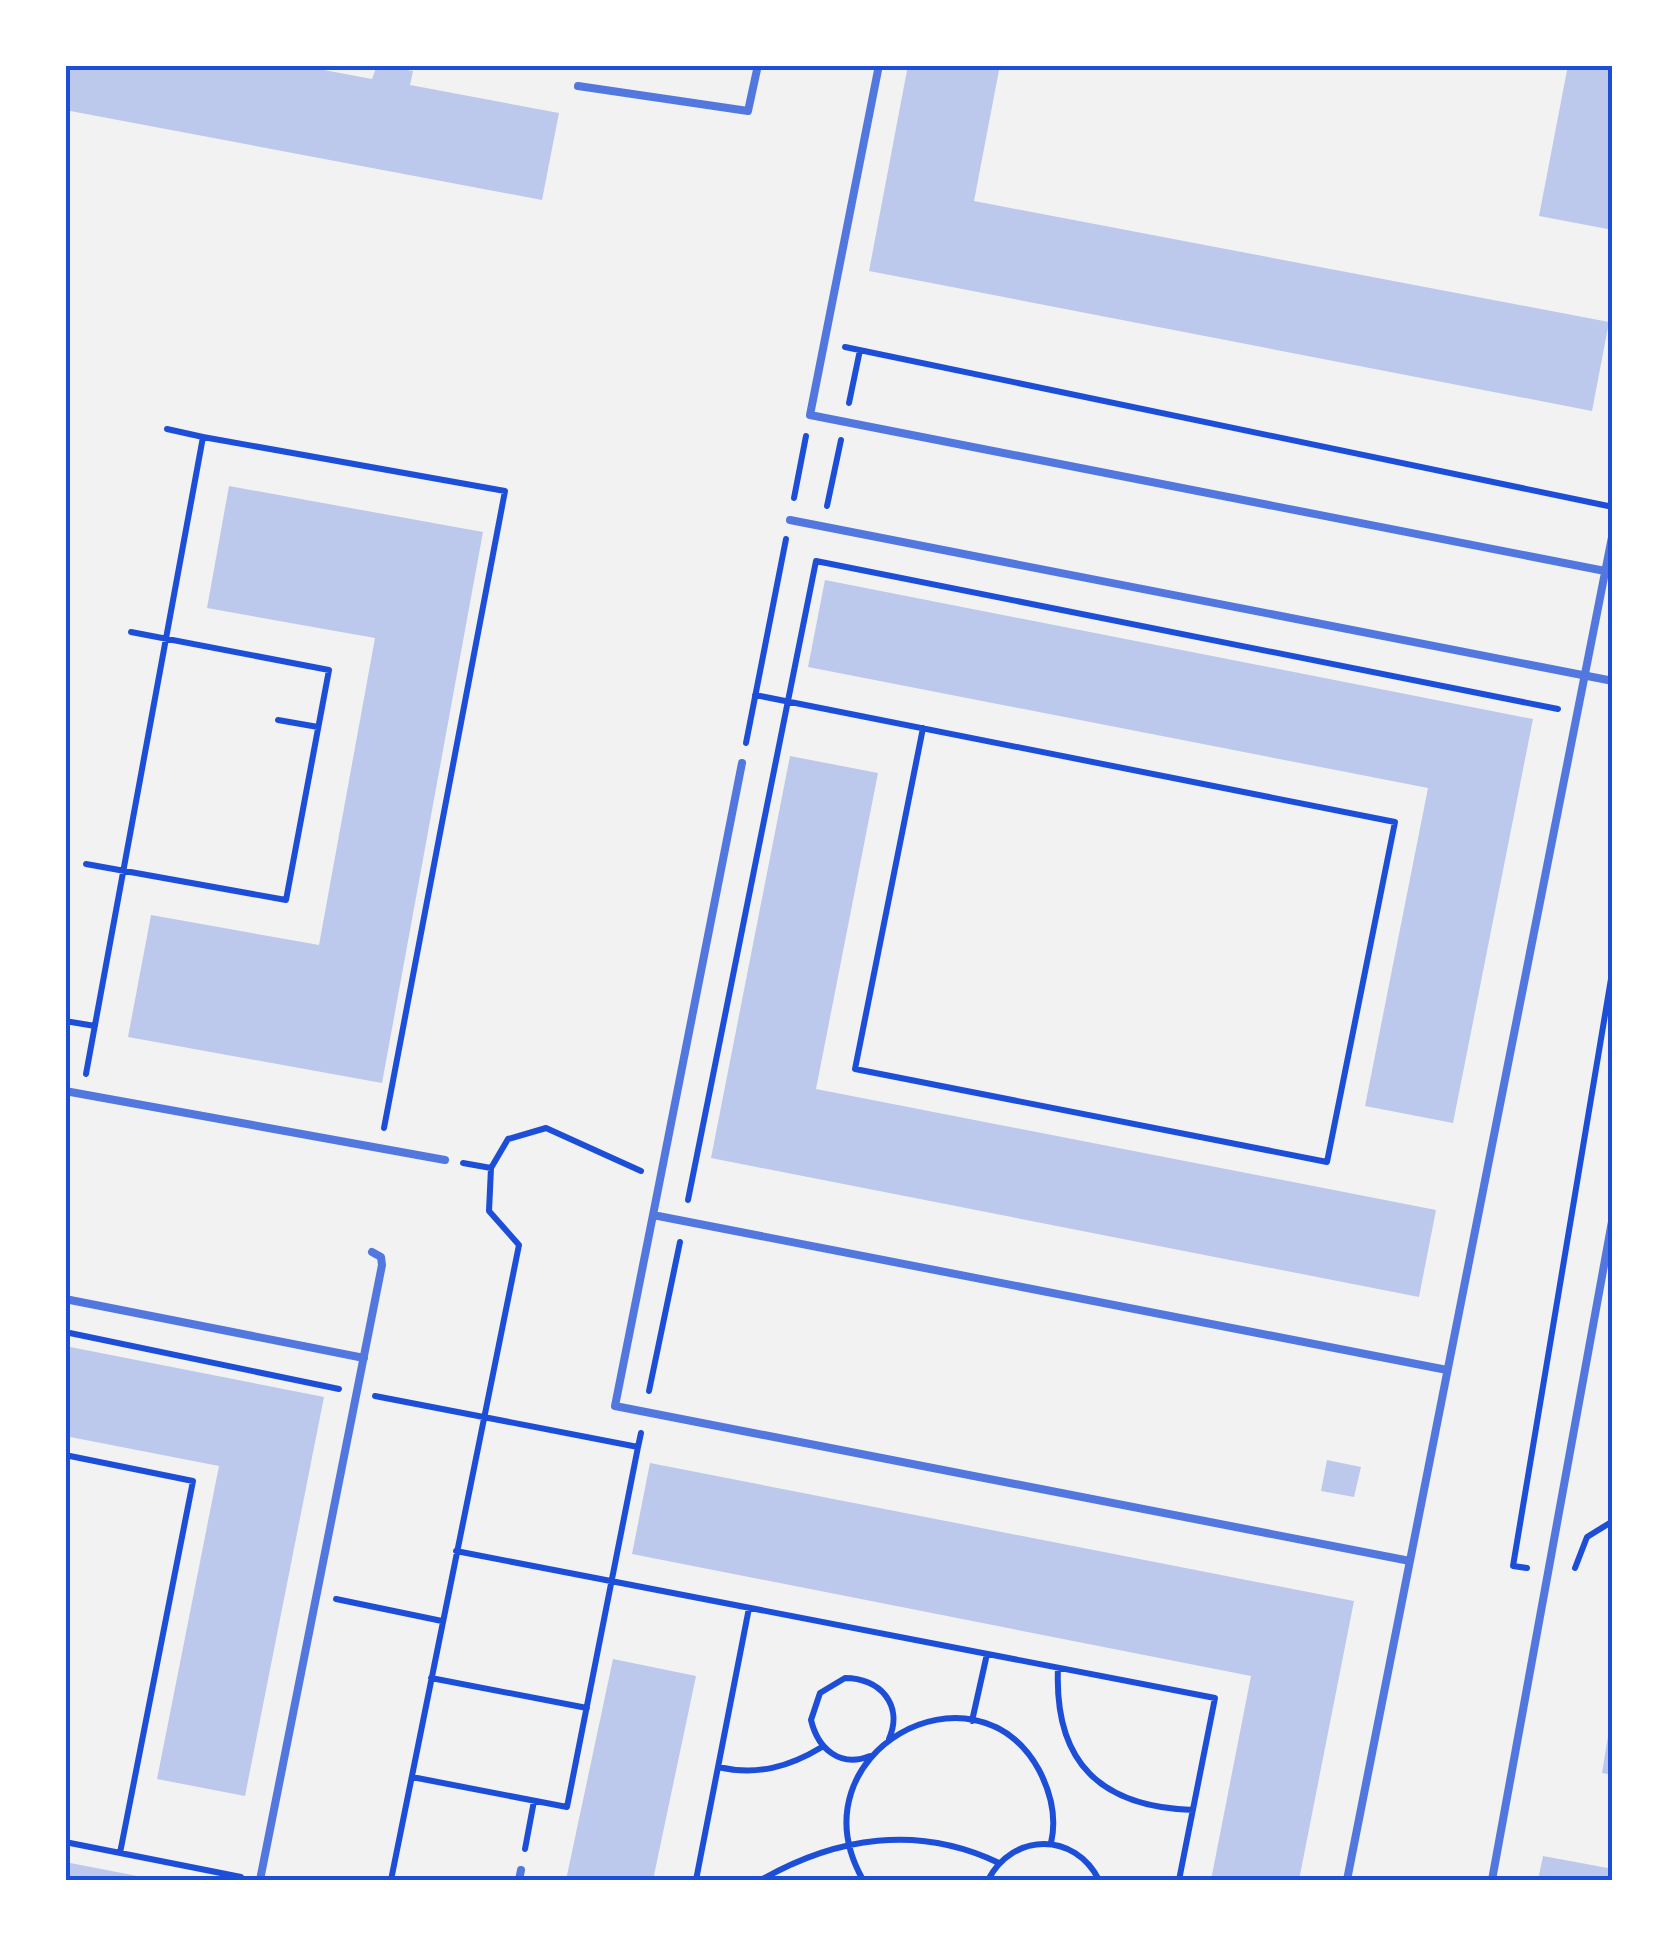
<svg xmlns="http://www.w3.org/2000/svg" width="1678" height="1945" viewBox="0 0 1678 1945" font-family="Overpass,sans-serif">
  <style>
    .building { fill: #bdc9ec }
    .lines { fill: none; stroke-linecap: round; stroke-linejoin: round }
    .path { stroke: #1d4ed8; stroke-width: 6 }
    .service { stroke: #5277de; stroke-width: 8 }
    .neatline { fill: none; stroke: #1d4ed8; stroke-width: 4 }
  </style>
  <rect width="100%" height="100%" fill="#f2f2f2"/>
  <path class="building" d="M65 65H297L372 79 377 65 413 71 410 85 559 113 542 200 65 110Z
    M908 65H1000L974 201 1609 322 1592 411 869 271Z
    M1568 65H1613V230L1539 216Z
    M229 486 483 532 382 1083 128 1037 151 915 319 945 375 638 207 608Z
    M825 580 1533 719 1453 1123 1365 1106 1428 788 808 667Z
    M790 756 878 773 816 1089 1436 1210 1419 1297 711 1158Z
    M65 1346 324 1397 245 1796 157 1779 219 1466 65 1436Z
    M1327 1460 1361 1467 1354 1497 1321 1491Z
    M650 1463 1354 1601 1299 1880H1211L1251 1676 632 1554Z
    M613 1659 696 1676 653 1880H566Z
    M1611 1718H1613V1775L1602 1773Z
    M1543 1856 1613 1869V1880H1538Z
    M65 1862 148 1878 147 1880H65Z"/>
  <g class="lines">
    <path class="path" d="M845 347 1613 507
      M849 403 860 350
      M167 429 203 437
      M794 498 806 436
      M827 506 841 440
      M755 695 1395 822 1327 1162 855 1069 923 728
      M278 720 318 727
      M746 743 786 539
      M86 864 286 900 329 670 131 632
      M65 1021 95 1026
      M86 1074 203 437 505 491 384 1128
      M463 1163 491 1168
      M688 1200 816 561 1558 709
      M65 1332 339 1389
      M649 1391 680 1242
      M375 1396 638 1447 567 1807 412 1777
      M638 1447 641 1433
      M65 1455 193 1481 120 1853
      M456 1551 1215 1698 1179 1880
      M1527 1568 1513 1566 1613 967
      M1575 1568 1587 1537 1613 1521
      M336 1599 442 1621
      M1058 1668C1054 1763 1101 1807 1193 1810
      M431 1678 587 1708
      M972 1721 987 1654
      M870 1756C840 1768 818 1749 811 1720L820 1693 845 1678C879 1678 904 1704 889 1739
      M718 1767C757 1776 789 1767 822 1747
      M65 1842 241 1877
      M525 1849 534 1801
      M391 1880 519 1245 489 1211 491 1168 508 1139 546 1128 641 1171
      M696 1880 749 1608
      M761 1880C836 1837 918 1824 999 1863
      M863 1880C791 1753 975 1653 1039 1770 1051 1793 1057 1817 1051 1843
      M988 1880C1013 1832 1075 1832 1099 1880"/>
    <path class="service" d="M879 65 810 415 1605 571
      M578 86 748 111 758 65
      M790 520 1613 681
      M742 763 653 1215 1447 1370
      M65 1091 445 1160
      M653 1215 615 1406 1410 1561
      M65 1299 364 1358
      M260 1880 382 1265 381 1257 372 1252
      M519 1880 521 1870
      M1347 1880 1613 532
      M1492 1880 1613 1216"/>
  </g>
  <rect width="1678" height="1945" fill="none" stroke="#ffffff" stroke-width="135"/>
  <rect x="68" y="68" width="1542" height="1810" class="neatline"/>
</svg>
